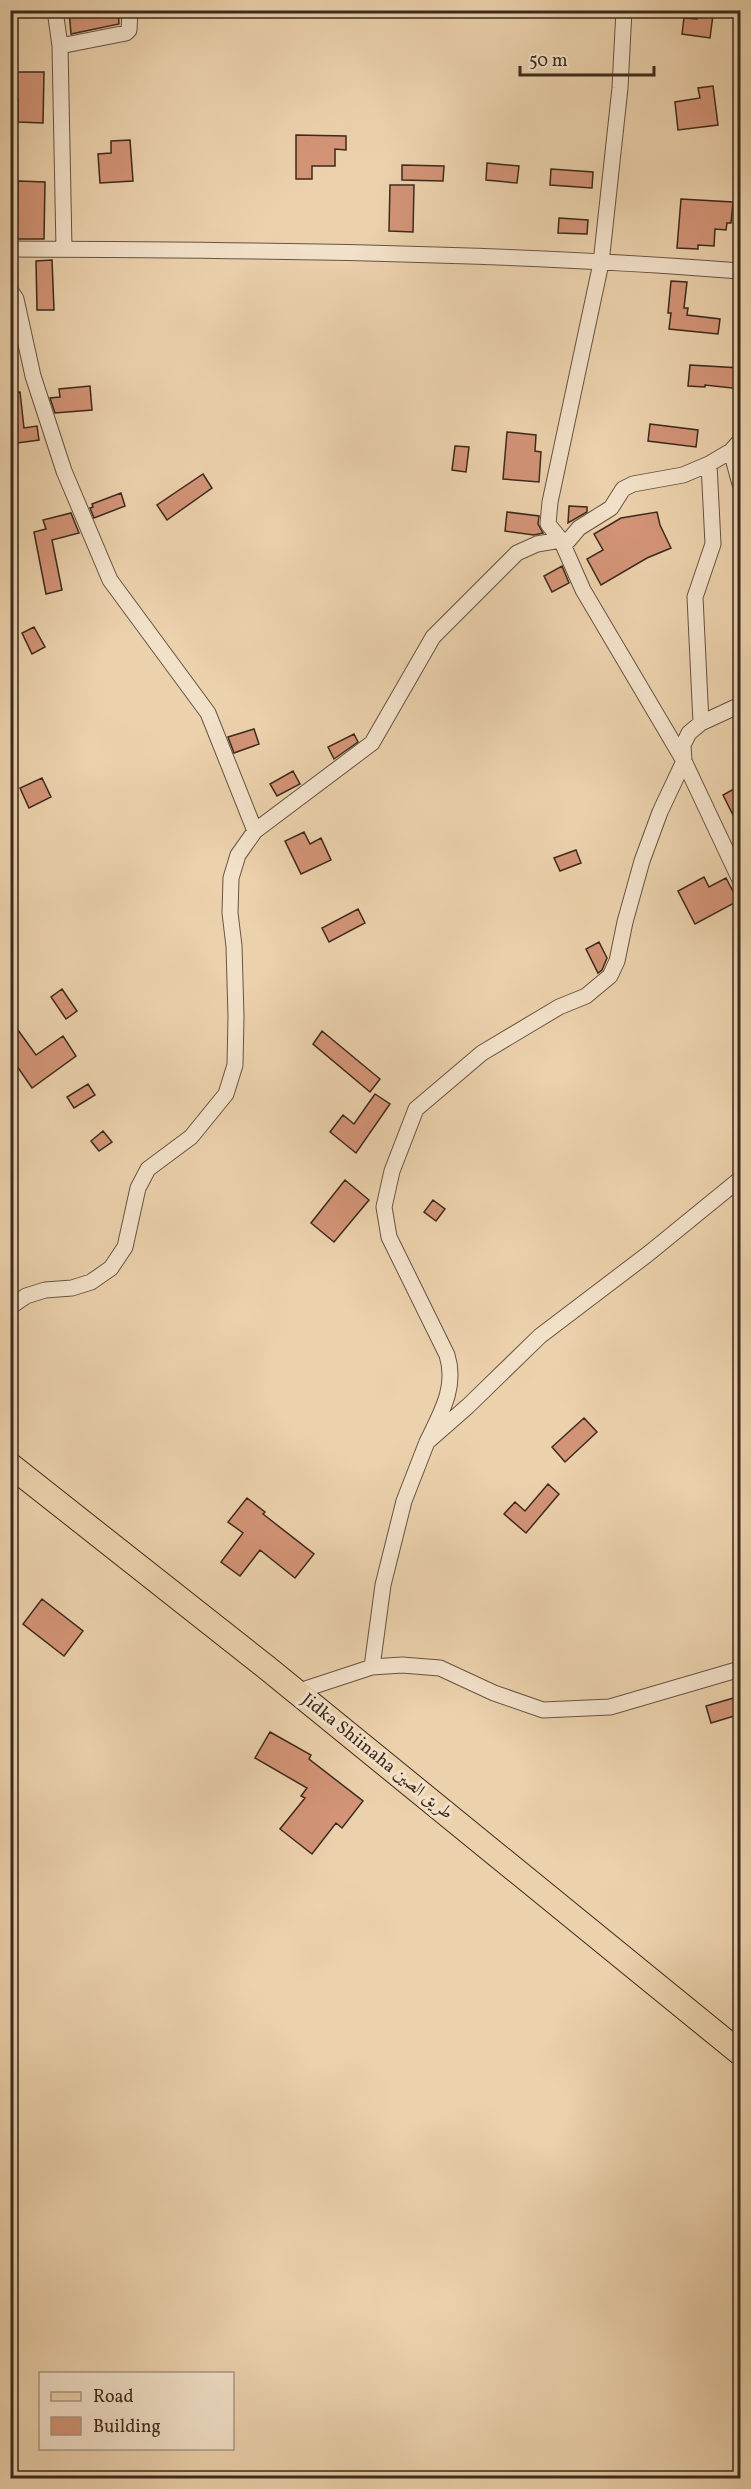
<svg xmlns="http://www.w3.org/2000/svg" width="751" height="2489" viewBox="0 0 751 2489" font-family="Vollkorn,Amiri,serif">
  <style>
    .building { fill: #d39477; stroke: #3d291d; stroke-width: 1.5 }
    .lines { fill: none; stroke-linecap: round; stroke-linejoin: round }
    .minor-casing { stroke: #685341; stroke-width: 17 }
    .primary-casing { stroke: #3d291d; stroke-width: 26 }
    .minor { stroke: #f2e1c9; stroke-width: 15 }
    .primary { stroke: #ebd1ac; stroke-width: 24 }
    .labels { text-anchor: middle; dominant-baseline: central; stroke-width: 6; stroke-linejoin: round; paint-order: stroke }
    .street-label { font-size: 18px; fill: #3d291d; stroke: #f2e1c9 }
  </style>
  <rect width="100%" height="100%" fill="#ebd1ac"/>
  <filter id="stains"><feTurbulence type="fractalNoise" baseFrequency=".00333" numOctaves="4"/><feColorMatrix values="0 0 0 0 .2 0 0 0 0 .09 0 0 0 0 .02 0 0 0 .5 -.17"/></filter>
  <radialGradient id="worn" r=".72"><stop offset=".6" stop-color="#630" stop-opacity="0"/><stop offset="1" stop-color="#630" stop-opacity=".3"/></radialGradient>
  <path class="building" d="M69 10H118L119 24 71 34Z
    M699 13 713 15 710 38 682 34 684 18 697 19Z
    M10 72H44L43 123 18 122V99L10 98Z
    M713 86 718 125 678 130 675 102 700 98 698 88Z
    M296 135 346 136V150L335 149V166H312V179H296Z
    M130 140 133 181 100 183 98 154 111 153V141Z
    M487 163 519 166 517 183 486 180Z
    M402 165 444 166 443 181 402 180Z
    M551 169 593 172 592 188 550 185Z
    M18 181 45 182 44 239H17Z
    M390 185H414L413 232 389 231Z
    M681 199 733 202 731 223H727L726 230 715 229 714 246 698 245V249L677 248Z
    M559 218 588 220 587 234 558 233Z
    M52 260 54 310H37L36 261Z
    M671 281 687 282 684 308H688L687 315 720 319 718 334 669 329 671 313H668Z
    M690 365 741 368V389L705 385V387L688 386Z
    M90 386 92 410 55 413 50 398 60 397 59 389Z
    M20 392 24 428 37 426 39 440 10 444V393Z
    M650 424 698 430 696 447 648 441Z
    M507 432 536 435 535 451 541 452 539 482 503 479Z
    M455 446 469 447 466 472 452 470Z
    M203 474 212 488 167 520 157 505Z
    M121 493 125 506 94 518 90 508 93 507 92 504Z
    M569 506 587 507V512L568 523Z
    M507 512 539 516 538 524 543 533 534 535 505 531Z
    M657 512 660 525 671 548 647 558 601 585 587 559 603 550 594 534 621 518Z
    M71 513 79 533 52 540 62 590 46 594 34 532 46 529 43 520Z
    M562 566 569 583 552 592 544 576Z
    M34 627 45 647 32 654 22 633Z
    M254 729 259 744 234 753 228 737Z
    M354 734 358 742 334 759 328 747Z
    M293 771 300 784 277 796 270 784Z
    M42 778 51 797 29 808 20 788Z
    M741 785V831L723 795Z
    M304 832 310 844 321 838 331 860 301 874 285 841Z
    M576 850 581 863 560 871 554 858Z
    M704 877 709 887 726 878 738 901 695 924 678 891Z
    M358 909 365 923 329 942 322 928Z
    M599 942 607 958 602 970 598 973 586 949Z
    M62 989 77 1011 66 1019 51 997Z
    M10 1019 36 1055 63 1036 76 1056 32 1088 10 1056Z
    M322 1031 380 1079 370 1092 313 1044Z
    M88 1084 95 1095 74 1108 67 1097Z
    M375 1094 390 1104 356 1153 330 1132 343 1115 354 1124Z
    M103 1131 112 1142 99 1151 91 1141Z
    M345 1180 369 1200 334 1242 311 1223Z
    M433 1200 445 1209 436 1221 424 1212Z
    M584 1418 597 1432 565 1462 552 1447Z
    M548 1484 559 1494 526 1533 504 1514 515 1502 525 1511Z
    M247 1498 265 1512 263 1514 314 1554 295 1578 260 1550 240 1576 221 1562 243 1533 228 1522Z
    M42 1599 83 1631 64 1656 23 1624Z
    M737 1697 741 1714 711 1723 706 1706Z
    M270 1732 311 1755 309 1759 363 1801 342 1828 336 1823 312 1854 280 1829 305 1798 301 1796 307 1788 255 1758Z"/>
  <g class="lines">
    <g class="minor-casing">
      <path id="minor" d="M55 10 60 46 64 249
        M624 10 620 88 601 263 550 502 548 524 561 540 583 590 684 761 740 880
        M60 46 126 33 129 30 130 10
        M10 249C254 250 498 252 740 271
        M10 290 16 299 33 376 64 471 110 580 208 713 255 831
        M731 451 740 484
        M701 723 695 597 713 544 709 464
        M10 1307 26 1296 45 1290 72 1288 91 1282 111 1268 125 1247 138 1188 148 1169 191 1137 226 1094 235 1065 236 1017 234 946 230 913 231 878 238 855 255 831 372 743 433 637 517 553 537 544 561 540 568 541 579 528 611 508 623 489 633 484 683 475 709 464 731 451 740 441
        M427 1442C441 1413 457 1387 447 1355L389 1237 384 1207 392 1171 416 1109 482 1053 559 1007 586 996 610 976 617 961 625 922 642 861 660 812 684 761 683 745 689 733 701 723 740 705
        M372 1667 383 1585 404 1501 427 1442 468 1406 540 1336 648 1254 740 1179
        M296 1692 372 1667 402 1665 440 1668 494 1693 543 1710 610 1707 740 1669"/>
    </g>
    <g class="primary-casing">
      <path id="primary" d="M10 1465 266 1667 740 2053"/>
    </g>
    <use href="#minor" class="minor"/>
    <use href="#primary" class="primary"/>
  </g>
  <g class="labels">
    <g class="street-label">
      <text transform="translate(377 1757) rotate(39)">Jidka Shiinaha طريق الصين</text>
    </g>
  </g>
  <rect width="751" height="2489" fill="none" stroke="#ebd1ac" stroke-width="36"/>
  <rect x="12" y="12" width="727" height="2465" fill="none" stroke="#3d291d" stroke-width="3"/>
  <rect x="18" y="18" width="715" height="2453" fill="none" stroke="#3d291d" stroke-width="1.5"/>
  <rect x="39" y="2372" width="195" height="78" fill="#f2e1c9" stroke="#aa9784" stroke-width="1.5"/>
  <rect x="51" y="2392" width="30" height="9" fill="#ebd1ac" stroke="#aa9784" stroke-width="1.5"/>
  <text x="93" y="2402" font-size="18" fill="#3d291d">Road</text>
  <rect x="51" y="2417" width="30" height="18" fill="#d39477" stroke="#aa9784" stroke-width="1.5"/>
  <text x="93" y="2432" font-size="18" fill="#3d291d">Building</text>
  <path d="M520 66v9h134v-9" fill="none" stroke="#3d291d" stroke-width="3"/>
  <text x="529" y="66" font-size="18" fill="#3d291d" stroke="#f2e1c9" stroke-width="4.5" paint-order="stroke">50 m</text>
  <rect width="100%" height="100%" filter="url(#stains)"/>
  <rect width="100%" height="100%" fill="url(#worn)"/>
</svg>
